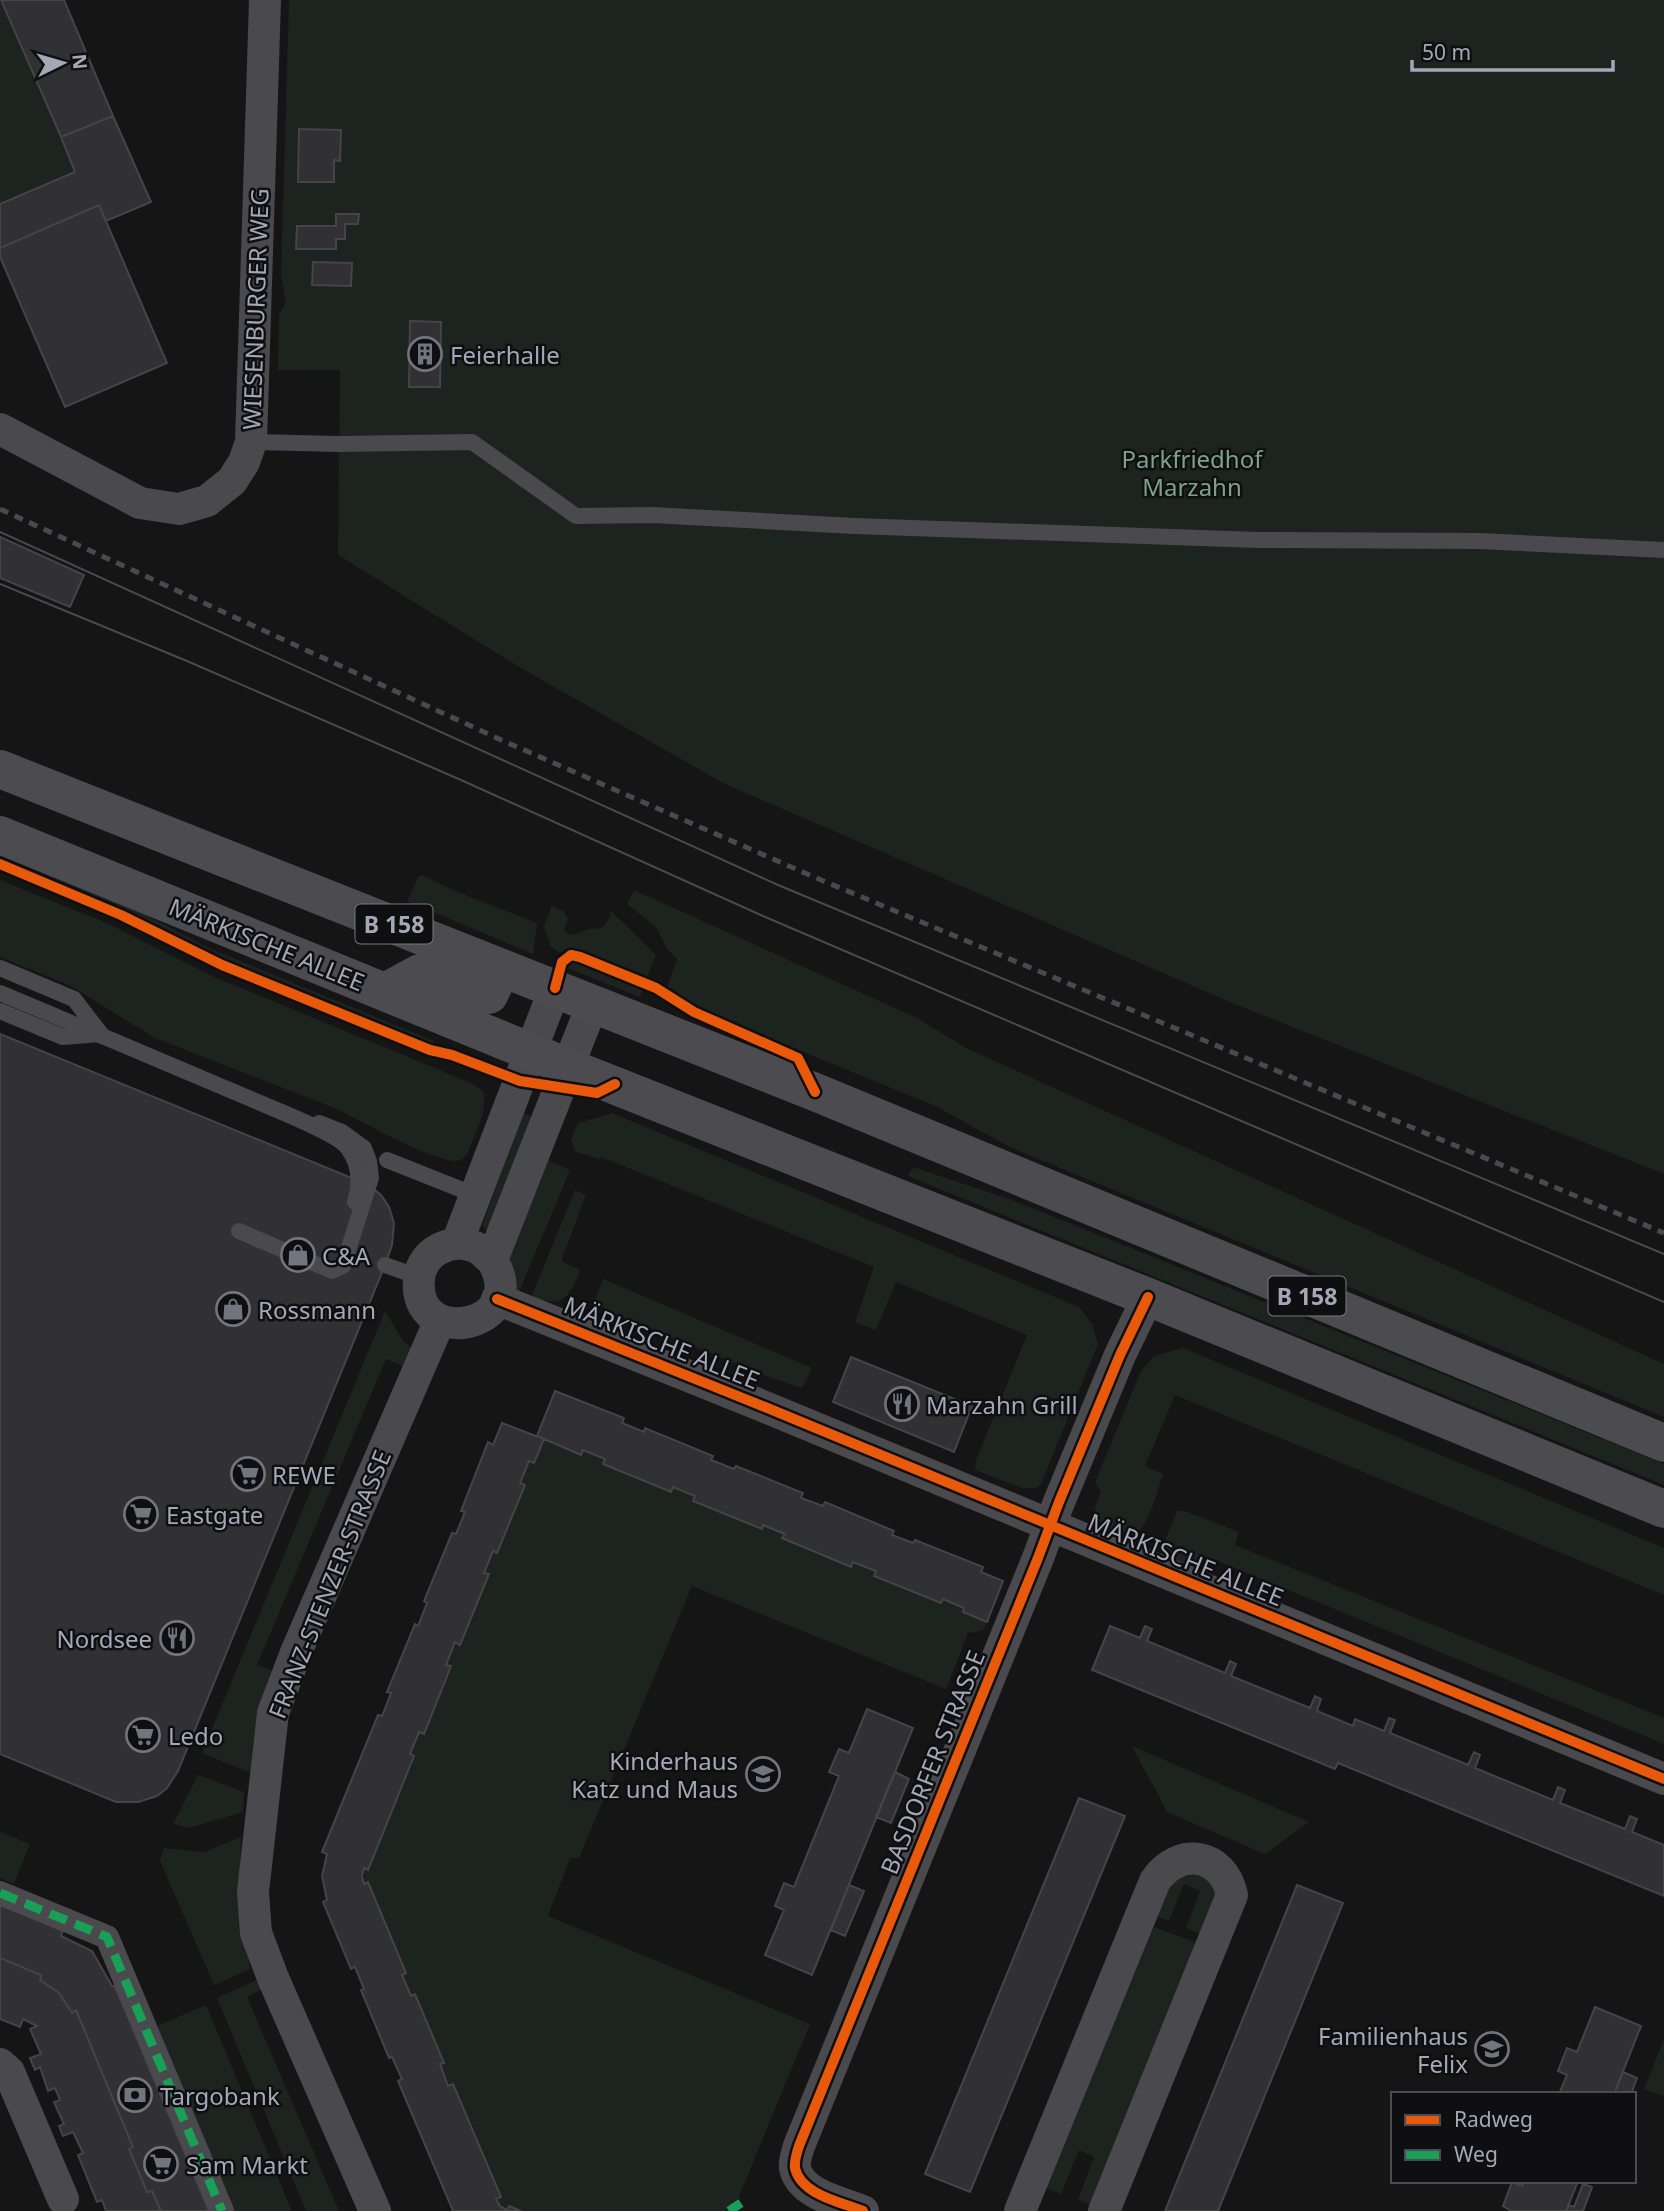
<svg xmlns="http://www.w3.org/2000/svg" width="1664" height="2211" viewBox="0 0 1664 2211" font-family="'Noto Sans',sans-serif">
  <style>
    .green { fill: #1d241f }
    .building { fill: #313133; stroke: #444449; stroke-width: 2 }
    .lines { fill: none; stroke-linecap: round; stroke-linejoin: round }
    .service { stroke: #49494e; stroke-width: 16 }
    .pedestrian { stroke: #49494e; stroke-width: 24 }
    .minor { stroke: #49494e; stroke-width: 32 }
    .primary { stroke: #4b4b50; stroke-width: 38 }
    .tram { stroke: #494a4e; stroke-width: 2 }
    .rail { stroke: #494a4e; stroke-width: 5; stroke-dasharray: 9 7; stroke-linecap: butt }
    .service-bridge { stroke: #49494e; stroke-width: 16 }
    .quiet { stroke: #1a9f57; stroke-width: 9; stroke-dasharray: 18 9; stroke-linecap: butt }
    .cycleway-casing { stroke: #0f0f11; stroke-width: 15 }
    .cycleway { stroke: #e8590c; stroke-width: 10 }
    .labels { text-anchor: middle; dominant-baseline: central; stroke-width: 5; stroke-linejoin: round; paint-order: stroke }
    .shield { fill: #0f0f11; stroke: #787985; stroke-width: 2 }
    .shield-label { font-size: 23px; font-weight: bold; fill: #a5a7b7 }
    .street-label { font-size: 24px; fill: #a5a7b7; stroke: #0f0f11 }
    .poi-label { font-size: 24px; fill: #a5a7b7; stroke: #0f0f11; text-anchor: start }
    .park-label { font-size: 24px; fill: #7ba386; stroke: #0f0f11 }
  </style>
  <rect width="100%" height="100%" fill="#151515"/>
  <path class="green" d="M0 0 75 172 0 204Z
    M289 0H1664V1174L1237 1005 725 784 521 668 338 555 340 370H278L279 315 285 304V297L281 275Z
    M0 851 119 901 211 949 434 1041 433 1047 219 959 130 914 0 859Z
    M422 875 453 890 537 923 533 954 407 901 418 877Z
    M0 880 109 924 212 976 471 1083 483 1091C487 1106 480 1123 474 1137 471 1144 468 1157 460 1160 441 1167 358 1119 337 1109L155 1038 71 986 0 957Z
    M634 890 917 1018 966 1048 1664 1364V1417L1012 1148 933 1105 696 1008 667 988 677 959 667 949 656 927 627 904Z
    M552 905 564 912 568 919 564 929 566 933 573 935 589 929 602 928 609 919 611 911 656 955 646 979 571 948 559 952 551 947 544 926Z
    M576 960 644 986 640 997 565 967 569 961Z
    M524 1113 535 1118 488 1231 482 1226 484 1220Z
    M612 1113 1079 1307 1092 1324 1098 1344 1041 1484 1036 1488H1022L975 1470 976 1460 1027 1335 896 1282 876 1330 855 1322 874 1267 601 1157 600 1159 576 1152 571 1140 578 1123Z
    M546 1159 570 1170 519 1292C507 1282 508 1269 510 1255Z
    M913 1167 1015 1201 1664 1464V1485L908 1176Z
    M575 1190 586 1195 561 1261 580 1270C569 1299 564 1307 531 1298Z
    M603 1279 812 1368 802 1388 774 1379 614 1314 594 1302Z
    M385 1311 403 1341 413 1349 405 1367 386 1359 257 1665 272 1671C259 1708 252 1733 251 1773L202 1753Z
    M1183 1348 1664 1548V1595L1175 1395 1145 1466 1163 1474C1155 1496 1147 1546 1114 1539 1105 1537 1096 1532 1088 1529L1101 1491 1095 1482 1141 1371 1154 1356Z
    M544 1439 581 1455 583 1450 605 1459 603 1464 671 1491 673 1487 695 1496 693 1501 761 1529 763 1525 785 1534 783 1539 851 1566 853 1562 876 1571 874 1576 940 1603 943 1599 964 1608 963 1612 987 1622 983 1630 968 1633 946 1689 692 1586 579 1858H570L548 1916 810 2024 733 2211H521L509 2206 507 2210 500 2206 440 2064 444 2062 416 1995 411 1996 402 1975 406 1972 368 1883 364 1884V1868L368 1869 414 1756 410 1754 419 1732 424 1734 450 1667 446 1665 455 1642 459 1644 488 1574 484 1573 493 1551 497 1552 525 1485 520 1483 529 1461 534 1463Z
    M1177 1511H1185L1239 1532 1235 1545 1664 1718V1744L1213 1559 1198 1576 1168 1558 1165 1541Z
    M1132 1746 1309 1822 1265 1854 1167 1812Z
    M198 1775 244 1792 243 1812 189 1828 173 1824Z
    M0 1832 30 1844 14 1884 0 1878Z
    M241 1837 239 1900 250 1969 214 1985 160 1861 164 1848 204 1852Z
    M1189 1873C1230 1878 1213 1909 1204 1935L1186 1928 1200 1891 1184 1884 1169 1921 1158 1917C1164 1900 1170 1878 1189 1873Z
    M1154 1927 1201 1944 1094 2206 1078 2200 1094 2157 1079 2150 1061 2194 1046 2188Z
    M257 1980 262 1989 247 1997 339 2211H306L217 1998Z
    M206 2005 292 2211H235L157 2026Z
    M1664 2039V2096L1644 2089Z"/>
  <path class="building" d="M1 0H64L113 116 61 137Z
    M113 116 151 202 106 221 99 205 0 248V204L75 172 61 137Z
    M299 129 341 130 340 161 334 160V182H298Z
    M99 205 167 363 65 407 0 257V248Z
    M336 214H359L358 224H345V239H336V249H296L297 226H336Z
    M313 262 352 263 351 286 312 285Z
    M410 321 441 322 440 387H409Z
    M0 537 84 575 70 607 0 578Z
    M0 1034 369 1185 381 1195 389 1207 394 1223 392 1245 385 1265 178 1771 167 1788 157 1796 138 1802H116L0 1754Z
    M851 1357 972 1406 954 1452 833 1402Z
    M555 1391 624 1418 622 1423 644 1432 645 1428 713 1456 711 1460 734 1469 736 1466 803 1493 801 1498 823 1506 825 1502 894 1531 892 1535 913 1543 915 1540 983 1567 981 1572 1003 1581 987 1622 963 1612 964 1608 943 1599 941 1603 874 1576 876 1571 853 1562 851 1567 782 1538 785 1534 763 1525 762 1529 693 1501 695 1496 673 1487 671 1492 603 1464 605 1459 583 1450 581 1455 537 1436Z
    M502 1423 544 1439 534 1463 529 1461 520 1483 525 1485 497 1553 493 1551 484 1573 489 1574 460 1645 455 1642 446 1665 451 1666 424 1734 419 1732 410 1754 414 1756 368 1870 364 1868 362 1876 364 1884 368 1882 406 1973 402 1975 411 1996 415 1994 444 2063 440 2064 448 2086 453 2084 501 2197 496 2199 500 2206 507 2210 509 2206 521 2211H453L398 2081 402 2079 392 2057 389 2058 361 1990 364 1989 355 1967 351 1969 323 1902 327 1900 322 1876 327 1854 322 1852 378 1715 382 1716 391 1693 387 1692 415 1624 418 1626 427 1603 424 1601 452 1533 456 1534 465 1512 461 1511 488 1442 493 1445Z
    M1110 1626 1140 1638 1145 1626 1152 1629 1147 1641 1225 1673 1230 1661 1236 1664 1231 1676 1310 1708 1315 1696 1321 1699 1317 1711 1353 1726 1355 1719 1384 1731 1389 1718 1395 1720 1390 1733 1468 1765 1474 1752 1480 1755 1475 1768 1553 1800 1558 1787 1565 1790 1560 1803 1625 1829 1630 1816 1637 1819 1632 1832 1664 1845V1896L1338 1763 1335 1769 1092 1670Z
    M867 1709 913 1728 812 1975 765 1955 784 1910 775 1906 784 1883 794 1887 839 1776 829 1772 839 1749 849 1753Z
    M895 1772 909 1779 891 1823 876 1817Z
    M1079 1798 1125 1816 970 2192 925 2174Z
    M849 1885 864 1891 845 1936 831 1930Z
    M1297 1885 1343 1903 1218 2211H1165Z
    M0 1905 63 1930 61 1936 92 1951 112 1986H115L209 2211H161L152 2191 147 2192 129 2149 133 2147 76 2010 72 2013 59 1993 40 1980 41 1975 0 1958Z
    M0 1958 41 1975 40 1980 59 1993 72 2013 76 2010 133 2147 129 2149 147 2192 152 2191 161 2211H106L102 2200 97 2202 78 2155 83 2153 73 2132 63 2136 59 2126 64 2124 54 2102 60 2100 55 2088 48 2091 40 2067 35 2070 30 2058 41 2054 30 2029 37 2026 23 2019 20 2027 0 2019Z
    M1595 2007 1641 2026 1614 2094H1559L1567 2075 1558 2071 1567 2048 1577 2052Z
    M1623 2072 1637 2078 1631 2094H1614Z
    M1524 2181H1578L1566 2211H1511L1503 2206 1512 2182 1522 2186Z
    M1583 2184 1592 2187 1583 2211H1566L1569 2205 1574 2207Z"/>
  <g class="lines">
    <path class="service" d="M251 442 339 444 472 442 576 516 652 515 854 526 1258 540 1480 541 1664 550
      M0 968 74 999 101 1034
      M0 1011 63 1037 101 1034
      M387 1160 475 1195
      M239 1231 332 1271 343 1266 371 1178 369 1161 364 1148 342 1132 319 1123
      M385 1265 419 1277"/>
    <path class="pedestrian" d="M0 1893 107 1937 222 2211"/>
    <path class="minor" d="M0 429 140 503 179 509 207 501 232 481 244 462 251 442 265 0
      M457 1243 555 988
      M492 1260C487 1256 481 1249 475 1247 451 1237 421 1252 419 1279 412 1351 533 1328 492 1260L593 1003
      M497 1299 765 1407 1664 1779
      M0 2064 9 2072 63 2199
      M375 2211 273 1978 256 1933 253 1892 273 1713 297 1650 440 1320
      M863 2211C841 2202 801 2195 795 2168 794 2161 797 2152 799 2146L1038 1558 1059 1502 1120 1355 1148 1297
      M1020 2211 1155 1881C1179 1846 1223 1853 1232 1895L1104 2211"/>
    <path class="primary" d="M0 769 815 1092 1664 1443
      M0 835 568 1067 1148 1297 1664 1509
      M385 992 420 973 478 995H489L502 968"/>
    <path class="tram" d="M0 532 778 885 1664 1254
      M0 584 187 661 461 780 763 916 1664 1302"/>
    <path class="rail" d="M0 509 499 739 814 877 1664 1233"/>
    <path class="service-bridge" d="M0 993C84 1028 168 1064 251 1099 271 1108 335 1132 347 1147 360 1164 361 1183 355 1202"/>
    <path class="quiet" d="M0 1893 107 1937 222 2211
      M729 2211 741 2203"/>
    <g class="cycleway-casing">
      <path id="cycleway" d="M0 864 121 915 222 965 430 1050 452 1055 520 1081 597 1093 615 1084
        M555 988 562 962 571 955 580 957 656 988 694 1012 798 1058 815 1092
        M497 1299 765 1407 1664 1779
        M863 2211C841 2202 801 2195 795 2168 794 2161 797 2152 799 2146L1038 1558 1059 1502 1120 1355 1148 1297"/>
    </g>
    <use href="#cycleway" class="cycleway"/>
  </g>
  <defs>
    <g id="building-ring" transform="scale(1.75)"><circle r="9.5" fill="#0f0f11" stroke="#73747e" stroke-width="1.5"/><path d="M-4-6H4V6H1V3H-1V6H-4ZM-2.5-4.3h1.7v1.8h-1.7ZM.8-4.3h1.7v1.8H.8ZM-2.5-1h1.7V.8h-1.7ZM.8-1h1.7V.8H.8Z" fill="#73747e"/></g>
    <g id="shop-ring" transform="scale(1.75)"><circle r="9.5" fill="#0f0f11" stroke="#73747e" stroke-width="1.5"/><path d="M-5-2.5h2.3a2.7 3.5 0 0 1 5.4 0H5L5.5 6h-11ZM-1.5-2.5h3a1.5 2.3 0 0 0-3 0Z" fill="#73747e"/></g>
    <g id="restaurant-ring" transform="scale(1.75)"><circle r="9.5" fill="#0f0f11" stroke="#73747e" stroke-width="1.5"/><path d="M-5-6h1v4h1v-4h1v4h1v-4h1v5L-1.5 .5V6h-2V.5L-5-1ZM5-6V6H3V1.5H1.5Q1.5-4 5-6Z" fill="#73747e"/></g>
    <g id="supermarket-ring" transform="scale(1.75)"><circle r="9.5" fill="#0f0f11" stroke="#73747e" stroke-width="1.5"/><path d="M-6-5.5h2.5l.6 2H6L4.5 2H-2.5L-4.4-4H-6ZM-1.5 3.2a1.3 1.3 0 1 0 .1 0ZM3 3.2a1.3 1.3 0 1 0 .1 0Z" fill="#73747e"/></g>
    <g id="school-ring" transform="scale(1.75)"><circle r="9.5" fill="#0f0f11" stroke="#73747e" stroke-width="1.5"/><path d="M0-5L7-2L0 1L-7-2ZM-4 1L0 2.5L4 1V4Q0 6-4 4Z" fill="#73747e"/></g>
    <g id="bank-ring" transform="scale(1.75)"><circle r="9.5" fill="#0f0f11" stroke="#73747e" stroke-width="1.5"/><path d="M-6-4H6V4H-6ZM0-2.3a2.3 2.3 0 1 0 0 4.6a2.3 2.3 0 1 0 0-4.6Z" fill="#73747e"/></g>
  </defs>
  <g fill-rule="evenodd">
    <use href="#building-ring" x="425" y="354"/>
    <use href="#shop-ring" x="298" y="1255"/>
    <use href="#shop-ring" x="233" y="1309"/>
    <use href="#restaurant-ring" x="902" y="1404"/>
    <use href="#supermarket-ring" x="248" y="1474"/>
    <use href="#supermarket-ring" x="141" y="1514"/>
    <use href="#restaurant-ring" x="177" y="1638"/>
    <use href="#supermarket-ring" x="143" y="1735"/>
    <use href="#school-ring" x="763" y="1774"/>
    <use href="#school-ring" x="1492" y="2049"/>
    <use href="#bank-ring" x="135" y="2095"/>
    <use href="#supermarket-ring" x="161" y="2164"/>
  </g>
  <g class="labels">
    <g class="shield">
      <rect x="355.5" y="904.5" width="77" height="39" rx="5"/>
      <rect x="1268.5" y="1276.5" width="77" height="39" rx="5"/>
    </g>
    <g class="shield-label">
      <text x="394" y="924">B 158</text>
      <text x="1307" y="1296">B 158</text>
    </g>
    <g class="street-label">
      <text transform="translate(255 309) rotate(-88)">WIESENBURGER WEG</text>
      <text transform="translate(267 944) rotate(22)">MÄRKISCHE ALLEE</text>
      <text transform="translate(662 1342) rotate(22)">MÄRKISCHE ALLEE</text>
      <text transform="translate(1186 1559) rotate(22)">MÄRKISCHE ALLEE</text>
      <text transform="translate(329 1584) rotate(-68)">FRANZ-STENZER-STRASSE</text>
      <text transform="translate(932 1762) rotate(-68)">BASDORFER STRASSE</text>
    </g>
    <g class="poi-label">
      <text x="450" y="354">Feierhalle</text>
      <text x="322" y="1255">C&amp;A</text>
      <text x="258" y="1309">Rossmann</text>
      <text x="926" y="1404">Marzahn Grill</text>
      <text x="272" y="1474">REWE</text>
      <text x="166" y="1514">Eastgate</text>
      <text x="152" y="1638" text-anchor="end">Nordsee</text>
      <text x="168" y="1735">Ledo</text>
      <text x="738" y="1760" text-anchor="end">Kinderhaus<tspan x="738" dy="28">Katz und Maus</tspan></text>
      <text x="1468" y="2035" text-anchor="end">Familienhaus<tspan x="1468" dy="28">Felix</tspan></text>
      <text x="160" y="2095">Targobank</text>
      <text x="186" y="2164">Sam Markt</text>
    </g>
    <g class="park-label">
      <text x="1192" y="458">Parkfriedhof<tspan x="1192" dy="28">Marzahn</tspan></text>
    </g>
  </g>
  <rect x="1391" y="2092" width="245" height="91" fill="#0f0f11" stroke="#4b4c53" stroke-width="2"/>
  <rect x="1405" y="2115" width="35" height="10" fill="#e8590c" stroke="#4b4c53" stroke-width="2"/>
  <text x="1454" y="2127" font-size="21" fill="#a5a7b7">Radweg</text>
  <rect x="1405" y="2150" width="35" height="10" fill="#1a9f57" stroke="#4b4c53" stroke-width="2"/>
  <text x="1454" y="2162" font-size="21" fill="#a5a7b7">Weg</text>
  <g transform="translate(63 63) rotate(85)" stroke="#0f0f11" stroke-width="5" paint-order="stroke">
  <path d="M0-5L12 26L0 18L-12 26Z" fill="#a5a7b7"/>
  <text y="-10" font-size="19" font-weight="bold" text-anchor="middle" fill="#a5a7b7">N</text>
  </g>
  <path d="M1412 60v10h201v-10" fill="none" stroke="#a5a7b7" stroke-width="3.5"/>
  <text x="1422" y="60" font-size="21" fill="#a5a7b7" stroke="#0f0f11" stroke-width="5" paint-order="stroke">50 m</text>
</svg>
